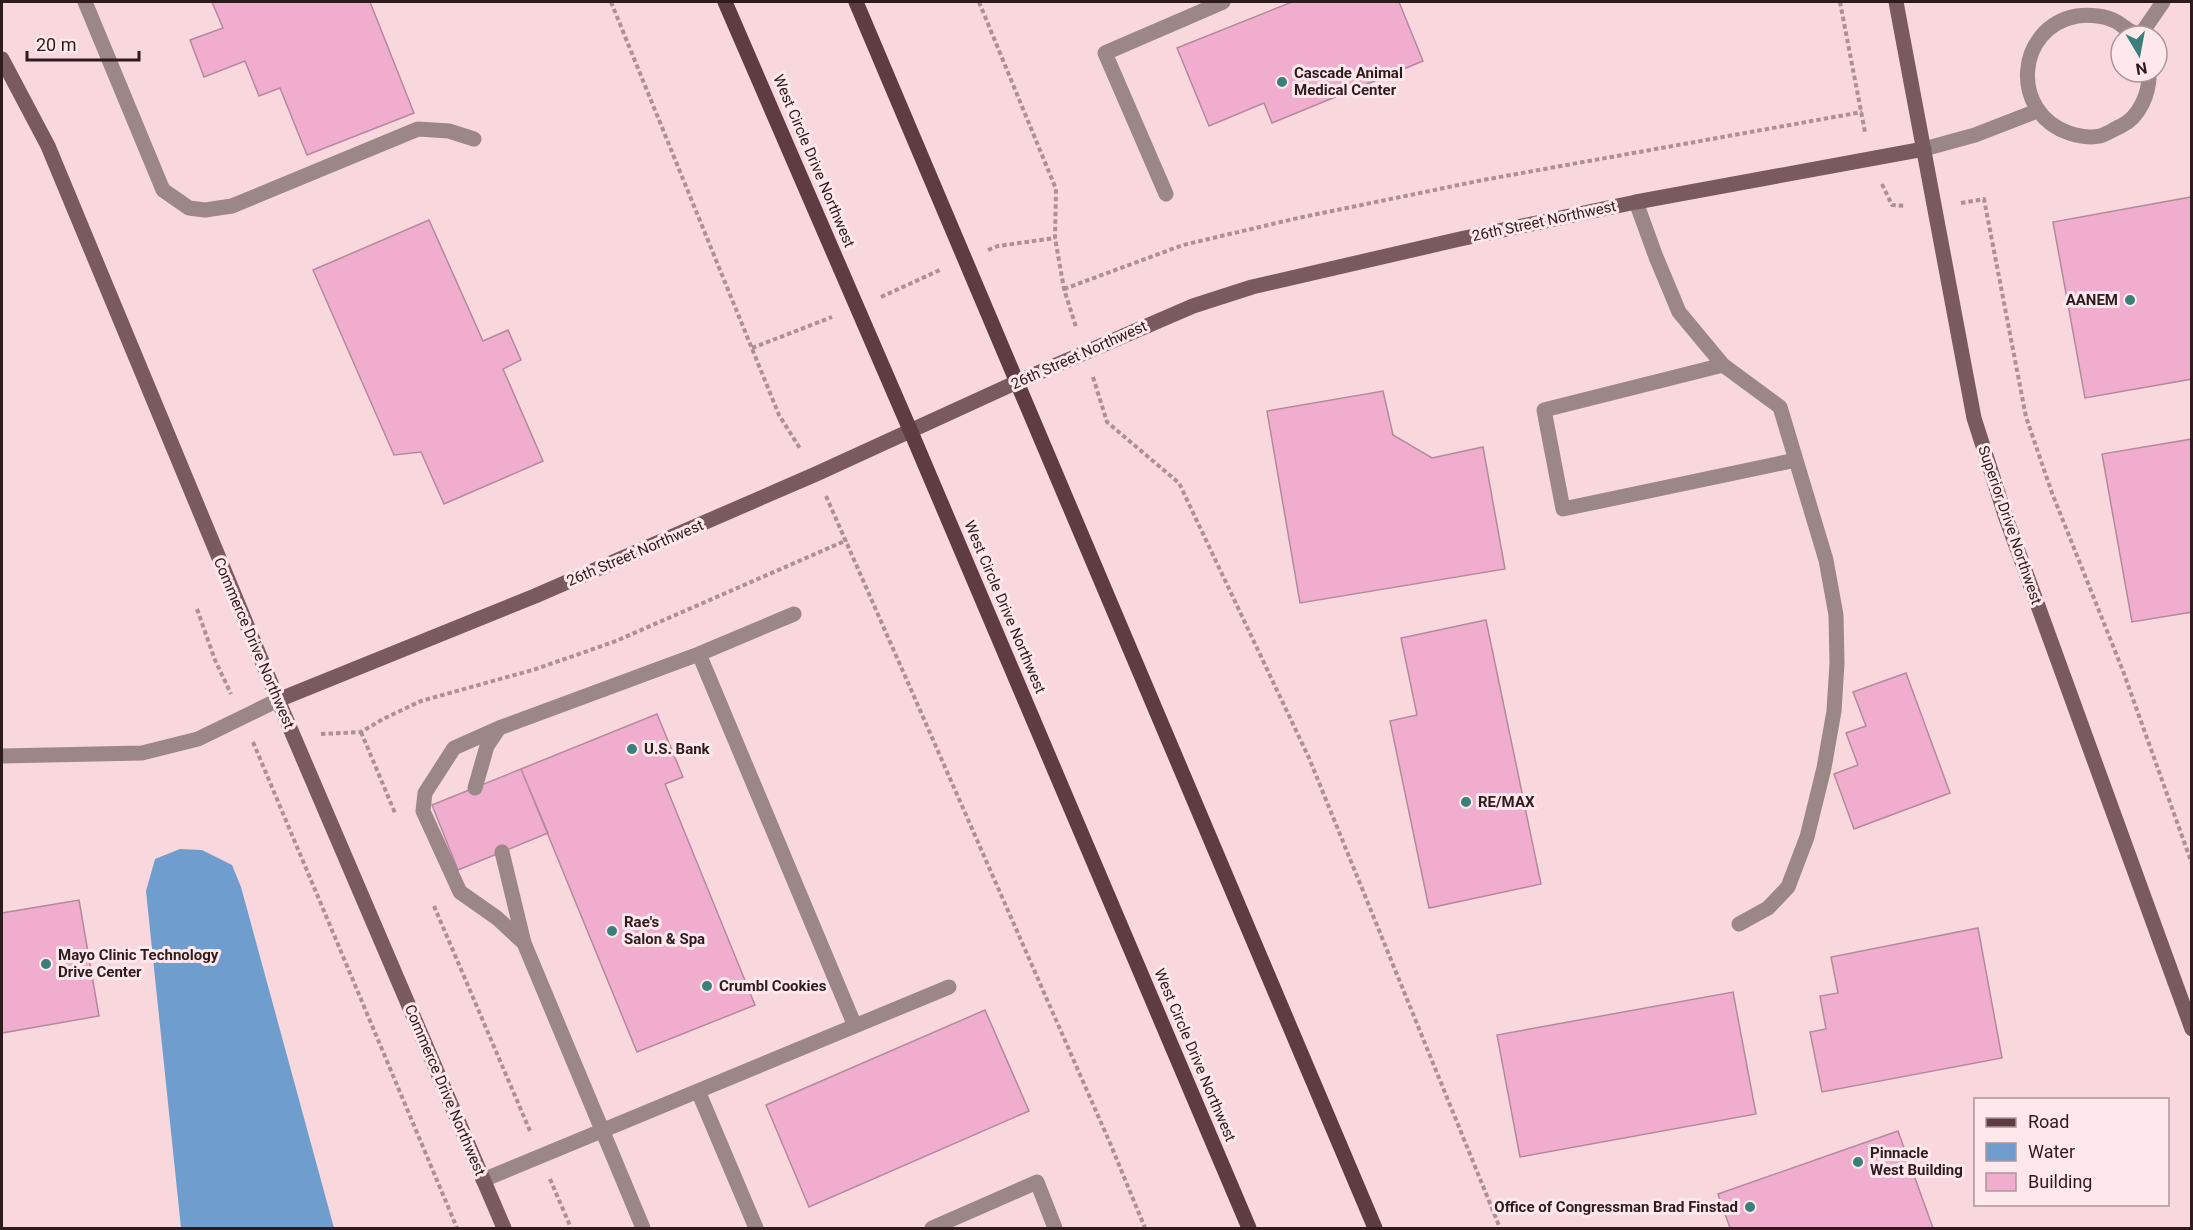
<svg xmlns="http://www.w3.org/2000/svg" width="2193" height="1230" viewBox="0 0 2193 1230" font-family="Roboto,sans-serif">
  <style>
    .water { fill: #6f9ece }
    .building { fill: #f0adcd; stroke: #b5899d; stroke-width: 1.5 }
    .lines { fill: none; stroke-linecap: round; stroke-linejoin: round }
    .path { stroke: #ac9194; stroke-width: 4; stroke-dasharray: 4.5 3; stroke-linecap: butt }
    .lane { stroke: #9b8688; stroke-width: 15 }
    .street { stroke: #9b8688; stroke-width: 15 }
    .secondary { stroke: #795a5e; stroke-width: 15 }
    .primary { stroke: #5f3c41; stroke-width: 15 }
    .poi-dot { fill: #39807b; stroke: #fee8eb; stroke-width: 2 }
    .labels { text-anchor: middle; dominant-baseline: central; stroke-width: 6; stroke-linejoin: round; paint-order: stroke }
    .poi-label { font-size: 15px; font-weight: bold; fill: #2e1b1e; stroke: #fee8eb; text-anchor: start }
    .street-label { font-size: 15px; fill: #2e1b1e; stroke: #fee8eb }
  </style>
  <rect width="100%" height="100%" fill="#f8d8dc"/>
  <path class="water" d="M180 849 202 850 232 865 241 887 334 1228H181L146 891 155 859Z"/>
  <path class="building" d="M212 2H370L414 113 307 155 280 88 259 96 245 61 204 77 190 40 223 28Z
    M1292 2H1399L1423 61 1272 123 1264 103 1209 126 1177 48Z
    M2191 197 2192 379 2085 398 2053 222Z
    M429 220 483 341 508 330 521 360 503 369 543 461 444 504 421 452 394 455 313 270Z
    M1383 391 1393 435 1432 458 1483 447 1505 569 1300 603 1267 411Z
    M2192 439V612L2132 622 2102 454Z
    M1486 620 1541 884 1429 908 1390 721 1417 715 1401 638Z
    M1906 673 1950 793 1854 829 1834 774 1858 765 1846 733 1866 726 1853 692Z
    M657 714 683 777 665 784 755 1005 637 1052 521 769Z
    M521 769 548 833 458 870 432 805Z
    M79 900 99 1016 2 1033V913Z
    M1978 928 2002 1058 1822 1092 1810 1032 1826 1029 1820 996 1838 993 1831 957Z
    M1733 992 1756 1114 1520 1157 1497 1035Z
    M985 1010 1029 1111 809 1207 766 1105Z
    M1898 1131 1933 1228H1730L1718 1194Z"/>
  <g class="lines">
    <path class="path" d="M611 2 779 415 801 450
      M979 2 1056 189 1055 238 1064 289 1076 327
      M1840 2 1865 132
      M1882 184 1892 205 1906 206
      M1961 203 1984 199 2026 417 2052 493 2123 671 2192 864
      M988 250 998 246 1055 238
      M1064 289 1183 245 1298 218 1483 180 1862 112
      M881 297 942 269
      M752 348 832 317
      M1093 377 1107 422 1179 483 1309 758 1500 1228
      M826 496 1110 1143 1145 1228
      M197 609 215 660 231 694
      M361 732 395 813
      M321 734 361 732 383 719 421 701 536 669 616 641 847 540
      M253 742 457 1228
      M434 906 530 1131
      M550 1179 571 1228"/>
    <path class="lane" d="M85 2 163 190 189 208 205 210 232 206 418 129 449 131 474 139
      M1166 194 1105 53 1223 2
      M1636 202 1656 257 1679 312 1723 365 1780 407 1826 560 1836 615 1837 663 1834 711 1824 768 1807 837 1788 887 1768 908 1739 924
      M1723 365 1544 410 1563 509 1796 460
      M699 654 855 1026
      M2 756 142 753 198 739 278 700
      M475 788 487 746 499 728
      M502 852 524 943 643 1228
      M524 943 497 918 460 892 423 811 425 793 454 748 499 728 699 654 794 614
      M698 1091 756 1228
      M483 1180 949 987
      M932 1228 1037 1182 1055 1228"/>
    <path class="street" d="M2141 34 2163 2
      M2142 36 2141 34C2130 33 2126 28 2117 22 2106 16 2090 14 2077 16 2016 27 2009 112 2069 133 2078 136 2090 138 2100 136 2107 134 2114 129 2121 126 2140 117 2150 92 2149 72
      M1924 149 1975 135 2037 111"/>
    <path class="secondary" d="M1896 2 1974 418 2006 518 2192 1029
      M2 59 48 146 278 700 504 1228
      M278 700 535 596 816 474 1017 382 1193 306 1252 287 1460 239 1636 202 1924 149"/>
    <path class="primary" d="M725 2 911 432 1249 1228
      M856 2 1375 1228"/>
  </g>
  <g class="poi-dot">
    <circle cx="1282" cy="82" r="6"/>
    <circle cx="2130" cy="300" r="6"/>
    <circle cx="632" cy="749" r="6"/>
    <circle cx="1466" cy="802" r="6"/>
    <circle cx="612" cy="931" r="6"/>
    <circle cx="46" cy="964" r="6"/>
    <circle cx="707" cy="986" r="6"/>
    <circle cx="1858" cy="1162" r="6"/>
    <circle cx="1750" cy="1207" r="6"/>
  </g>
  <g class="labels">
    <g class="poi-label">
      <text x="1294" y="73">Cascade Animal<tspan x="1294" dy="17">Medical Center</tspan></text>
      <text x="2118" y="300" text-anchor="end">AANEM</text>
      <text x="644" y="749">U.S. Bank</text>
      <text x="1478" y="802">RE/MAX</text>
      <text x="624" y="922">Rae's<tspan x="624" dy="17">Salon &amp; Spa</tspan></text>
      <text x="58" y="955">Mayo Clinic Technology<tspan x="58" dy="17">Drive Center</tspan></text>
      <text x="719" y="986">Crumbl Cookies</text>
      <text x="1870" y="1153">Pinnacle<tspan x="1870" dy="17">West Building</tspan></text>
      <text x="1738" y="1207" text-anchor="end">Office of Congressman Brad Finstad</text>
    </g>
    <g class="street-label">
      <text transform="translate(814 161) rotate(67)">West Circle Drive Northwest</text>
      <text transform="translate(1544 221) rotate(-12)">26th Street Northwest</text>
      <text transform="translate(1079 355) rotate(-24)">26th Street Northwest</text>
      <text transform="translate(2010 525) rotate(71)">Superior Drive Northwest</text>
      <text transform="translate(635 553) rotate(-23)">26th Street Northwest</text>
      <text transform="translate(1005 607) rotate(67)">West Circle Drive Northwest</text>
      <text transform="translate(254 643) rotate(67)">Commerce Drive Northwest</text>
      <text transform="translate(1195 1055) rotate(67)">West Circle Drive Northwest</text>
      <text transform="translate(445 1090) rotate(67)">Commerce Drive Northwest</text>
    </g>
  </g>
  <rect width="2193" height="1230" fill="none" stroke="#2e1b1e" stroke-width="6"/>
  <rect x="1974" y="1098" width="195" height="108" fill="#fee8eb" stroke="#ab9699" stroke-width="1.5"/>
  <rect x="1986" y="1118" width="30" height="9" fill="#5f3c41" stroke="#ab9699" stroke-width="1.5"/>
  <text x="2028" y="1128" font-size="18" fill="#2e1b1e">Road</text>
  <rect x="1986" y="1143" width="30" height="18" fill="#6f9ece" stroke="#ab9699" stroke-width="1.5"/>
  <text x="2028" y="1158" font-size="18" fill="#2e1b1e">Water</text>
  <rect x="1986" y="1173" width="30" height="18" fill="#f0adcd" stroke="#ab9699" stroke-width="1.5"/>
  <text x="2028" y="1188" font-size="18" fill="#2e1b1e">Building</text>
  <g transform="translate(2139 54) rotate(170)"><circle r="28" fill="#fee8eb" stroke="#ab9699" stroke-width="1.5"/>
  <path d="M0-4.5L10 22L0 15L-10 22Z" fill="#39807b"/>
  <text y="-9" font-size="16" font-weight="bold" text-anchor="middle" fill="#2e1b1e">N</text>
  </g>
  <path d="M27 51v9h112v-9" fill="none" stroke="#2e1b1e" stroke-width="3"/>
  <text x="36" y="51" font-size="18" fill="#2e1b1e" stroke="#fee8eb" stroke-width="4.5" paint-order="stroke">20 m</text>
</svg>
